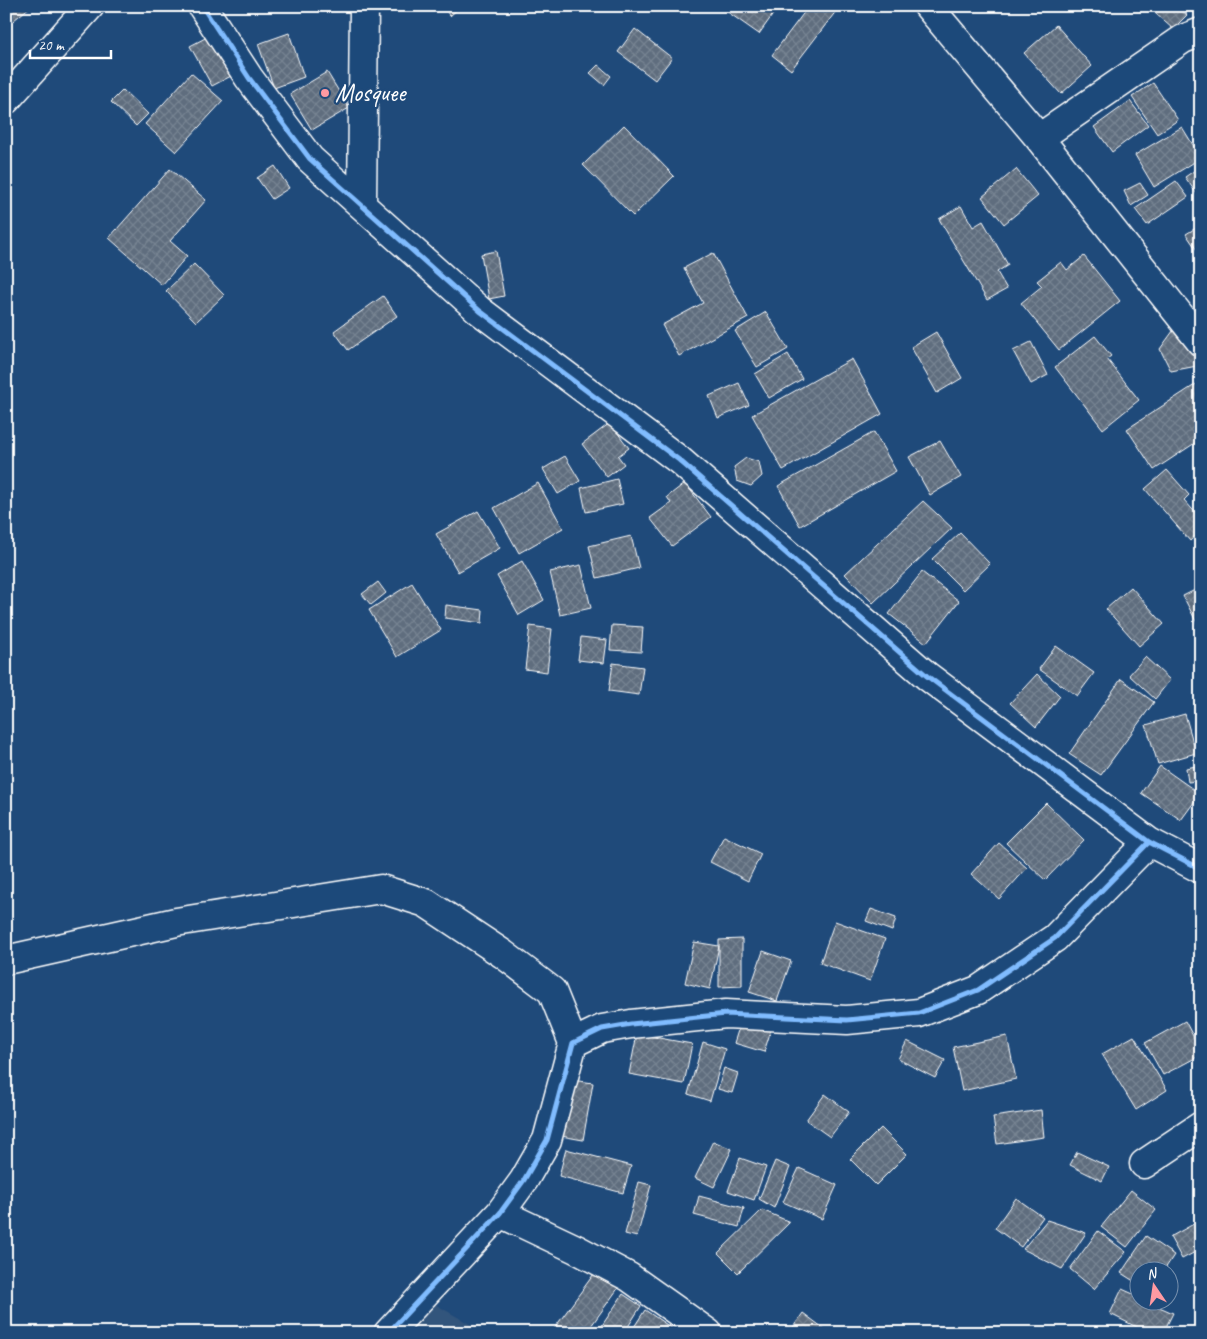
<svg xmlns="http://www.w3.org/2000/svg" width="1207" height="1339" viewBox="0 0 1207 1339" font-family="Caveat,sans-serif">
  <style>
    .built { fill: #32547b }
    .building { fill: url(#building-cross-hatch); stroke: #fff }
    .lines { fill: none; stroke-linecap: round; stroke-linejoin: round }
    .minor-casing { stroke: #fff; stroke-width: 31 }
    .minor { stroke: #1f4a7a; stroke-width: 28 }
    .cycleway-casing { stroke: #1f4a7a; stroke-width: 8 }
    .cycleway { stroke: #80bcff; stroke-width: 5 }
    .poi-dot { fill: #ff9aa2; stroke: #1f4a7a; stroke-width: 2 }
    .labels { text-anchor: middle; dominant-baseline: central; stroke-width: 4.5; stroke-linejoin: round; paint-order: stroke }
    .poi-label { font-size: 25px; fill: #fff; stroke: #1f4a7a; text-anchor: start }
  </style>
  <defs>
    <pattern id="building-cross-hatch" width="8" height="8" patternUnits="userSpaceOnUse" patternTransform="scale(1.25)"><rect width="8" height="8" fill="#5e6d7e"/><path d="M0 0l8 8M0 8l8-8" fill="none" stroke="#768391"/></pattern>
  </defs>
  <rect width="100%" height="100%" fill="#1f4a7a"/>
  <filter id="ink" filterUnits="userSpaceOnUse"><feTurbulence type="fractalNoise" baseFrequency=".02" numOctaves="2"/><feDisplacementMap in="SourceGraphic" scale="10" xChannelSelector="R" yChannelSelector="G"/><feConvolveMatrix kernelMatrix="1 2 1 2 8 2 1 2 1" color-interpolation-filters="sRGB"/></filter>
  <g filter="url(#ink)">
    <path class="built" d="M428 1300 485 1333H402Z"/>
    <path class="building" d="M6 6H31L8 25 6 23Z
      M442 6H461L450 16Z
      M719 6H779L759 34Z
      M809 6H840L791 70 772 55Z
      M1147 6H1177L1187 15 1173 29Z
      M1056 25 1092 66 1061 94 1024 53Z
      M635 29 672 58 655 80 618 52Z
      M289 33 304 77 274 88 258 44Z
      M211 35 233 75 212 86 190 46Z
      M598 65 611 76 604 85 590 73Z
      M327 72 349 108 312 130 290 94Z
      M191 73 223 101 176 152 145 124Z
      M1153 83 1178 120 1157 134 1132 97Z
      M123 90 148 114 136 126 111 102Z
      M1130 101 1148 125 1112 152 1094 127Z
      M624 125 674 176 633 216 583 165Z
      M1182 127 1201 158 1154 187 1135 155Z
      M275 166 289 188 272 199 257 178Z
      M1201 166V200L1185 177Z
      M170 169 206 200 170 241 187 256 162 285 109 238Z
      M1016 169 1038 196 1004 224 982 197Z
      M1176 181 1188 197 1147 225 1135 209Z
      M1140 183 1148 195 1131 206 1124 191Z
      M961 206 973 227 983 221 1008 265 997 272 1007 289 987 300 939 219Z
      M1201 225V256L1186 234Z
      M496 251 504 296 489 299 481 254Z
      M713 253 748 318 679 356 662 325 703 303 684 268Z
      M1084 256 1120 301 1059 350 1021 303 1042 286 1037 281 1061 262 1067 270Z
      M194 264 224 295 196 322 166 291Z
      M383 296 397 316 348 350 334 331Z
      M766 312 788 349 757 367 735 331Z
      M1176 327 1194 341 1197 366 1171 371 1160 349Z
      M936 332 962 378 937 393 911 347Z
      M1095 336 1111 356 1107 359 1139 400 1103 429 1055 367Z
      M1031 342 1048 375 1031 384 1013 351Z
      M788 354 802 379 769 398 755 374Z
      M852 359 882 414 783 470 752 415Z
      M1201 381V439L1154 470 1127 429Z
      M739 383 749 405 718 418 709 396Z
      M610 423 629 448 618 456 624 464 607 477 582 444Z
      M874 432 896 471 800 526 778 486Z
      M940 441 961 477 930 495 909 457Z
      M565 456 580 481 558 494 543 469Z
      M746 458 759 462 762 476 751 486 737 481 734 467Z
      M1167 470 1189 495 1184 500 1201 519V531L1190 541 1145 489Z
      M617 479 623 504 586 512 581 488Z
      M538 483 563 528 519 553 494 508Z
      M685 483 711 517 672 546 650 518 671 503 667 497Z
      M923 501 952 528 873 603 845 574Z
      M478 511 500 548 458 572 436 534Z
      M960 533 990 564 963 590 932 559Z
      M631 536 639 568 597 578 589 546Z
      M522 561 544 600 519 615 497 576Z
      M581 565 591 608 560 615 550 572Z
      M922 572 959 601 926 643 889 614Z
      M378 582 386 593 371 605 362 594Z
      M412 583 441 630 397 657 369 610Z
      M1131 587 1164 624 1139 646 1106 609Z
      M1201 587V626L1199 627 1183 596Z
      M446 605 483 610 482 623 445 618Z
      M612 625 643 627 641 652 610 650Z
      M530 626 552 629 547 672 525 669Z
      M581 637 607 640 604 663 578 660Z
      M1056 646 1094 673 1077 696 1039 669Z
      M1145 657 1170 680 1155 699 1129 675Z
      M613 663 643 667 639 695 609 691Z
      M1037 674 1060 696 1036 727 1010 703Z
      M1121 679 1154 702 1101 775 1069 754Z
      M1185 714 1196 753 1158 764 1146 725Z
      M1160 766 1200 794 1181 820 1141 793Z
      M1196 766 1198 781 1188 782 1186 768Z
      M1046 803 1084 840 1045 880 1006 843Z
      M724 836 761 854 748 881 710 862Z
      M999 843 1027 868 999 899 971 874Z
      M871 909 896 918 892 931 866 921Z
      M835 921 885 939 870 981 820 963Z
      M742 939V986L719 987V940Z
      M694 942 719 946 710 989 685 983Z
      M763 951 791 961 777 1001 749 992Z
      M742 1018 772 1027 764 1052 734 1043Z
      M1185 1021 1201 1051V1055L1163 1075 1145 1043Z
      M637 1034 692 1044 684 1084 629 1074Z
      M1007 1036 1016 1079 962 1091 953 1047Z
      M1134 1036 1167 1090 1136 1110 1102 1054Z
      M907 1041 945 1060 935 1078 898 1059Z
      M703 1042 725 1049 710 1101 688 1094Z
      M724 1068 738 1073 732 1093 718 1089Z
      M572 1080 593 1083 583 1140 561 1136Z
      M825 1094 849 1112 830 1137 806 1120Z
      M1041 1110 1044 1137 997 1144 993 1117Z
      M881 1128 907 1154 876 1185 850 1159Z
      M713 1141 732 1149 714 1187 695 1178Z
      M566 1149 631 1166 623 1193 559 1176Z
      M1077 1152 1109 1167 1102 1181 1070 1165Z
      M740 1158 766 1167 754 1200 728 1191Z
      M775 1161 790 1167 774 1208 759 1199Z
      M799 1168 837 1185 822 1219 783 1202Z
      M639 1182 651 1185 637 1237 625 1234Z
      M1131 1190 1156 1210 1127 1247 1101 1227Z
      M699 1196 744 1208 739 1227 694 1215Z
      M1016 1198 1043 1217 1021 1247 995 1228Z
      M762 1210 790 1222 738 1273 718 1253Z
      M1047 1220 1086 1233 1062 1269 1023 1249Z
      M1201 1220V1249L1182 1259 1170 1237Z
      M1098 1231 1126 1252 1094 1289 1070 1269Z
      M1146 1236 1174 1255 1163 1272H1140V1285L1121 1273Z
      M596 1271 619 1287 586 1333H551Z
      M1122 1289 1140 1297V1302H1148L1173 1313 1163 1333H1149L1110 1314Z
      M623 1294 641 1306 624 1333H597Z
      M645 1310 673 1329 671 1333H644L634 1327Z
      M803 1313 830 1333H789Z"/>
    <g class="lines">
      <g class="minor-casing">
        <path id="minor" d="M202 6 249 78 310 159 480 311 679 460 927 676 1149 842 1201 869
          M928 6 1039 138 1201 342
          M6 100 90 6
          M1039 138 1183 39 1201 32
          M362 204 364 6
          M6 960 176 922 381 889 426 903 503 954 552 991 573 1043
          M1144 1164 1201 1126
          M500 1213 576 1249 629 1277 708 1333
          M388 1333 500 1213 524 1180 547 1140 573 1043 602 1029 631 1024 726 1014 847 1020 919 1013 978 990 1055 938 1149 842"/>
      </g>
      <use href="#minor" class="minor"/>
      <g class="cycleway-casing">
        <path id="cycleway" d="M202 6 249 78 310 159 480 311 679 460 927 676 1149 842 1201 869
          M388 1333 500 1213 524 1180 547 1140 573 1043 602 1029 631 1024 726 1014 847 1020 919 1013 978 990 1055 938 1149 842"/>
      </g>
      <use href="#cycleway" class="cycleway"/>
    </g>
  </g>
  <circle class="poi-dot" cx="325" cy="93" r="5"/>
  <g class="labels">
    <g class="poi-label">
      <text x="335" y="93">Mosquee</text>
    </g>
  </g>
  <rect width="1207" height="1339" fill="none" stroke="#1f4a7a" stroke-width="25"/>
  <rect x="12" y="12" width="1182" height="1314" fill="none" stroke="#fff" stroke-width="2" filter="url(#ink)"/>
  <g transform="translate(1154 1286) rotate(347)"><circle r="24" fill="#1f4a7a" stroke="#7992af"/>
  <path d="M0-4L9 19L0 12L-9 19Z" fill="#ff9aa2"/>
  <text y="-8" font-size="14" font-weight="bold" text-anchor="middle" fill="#ffffff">N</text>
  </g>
  <path d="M30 50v8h81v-8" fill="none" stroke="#ffffff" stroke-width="2.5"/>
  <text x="38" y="50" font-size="15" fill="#ffffff" stroke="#1f4a7a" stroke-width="4" paint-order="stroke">20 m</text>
</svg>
